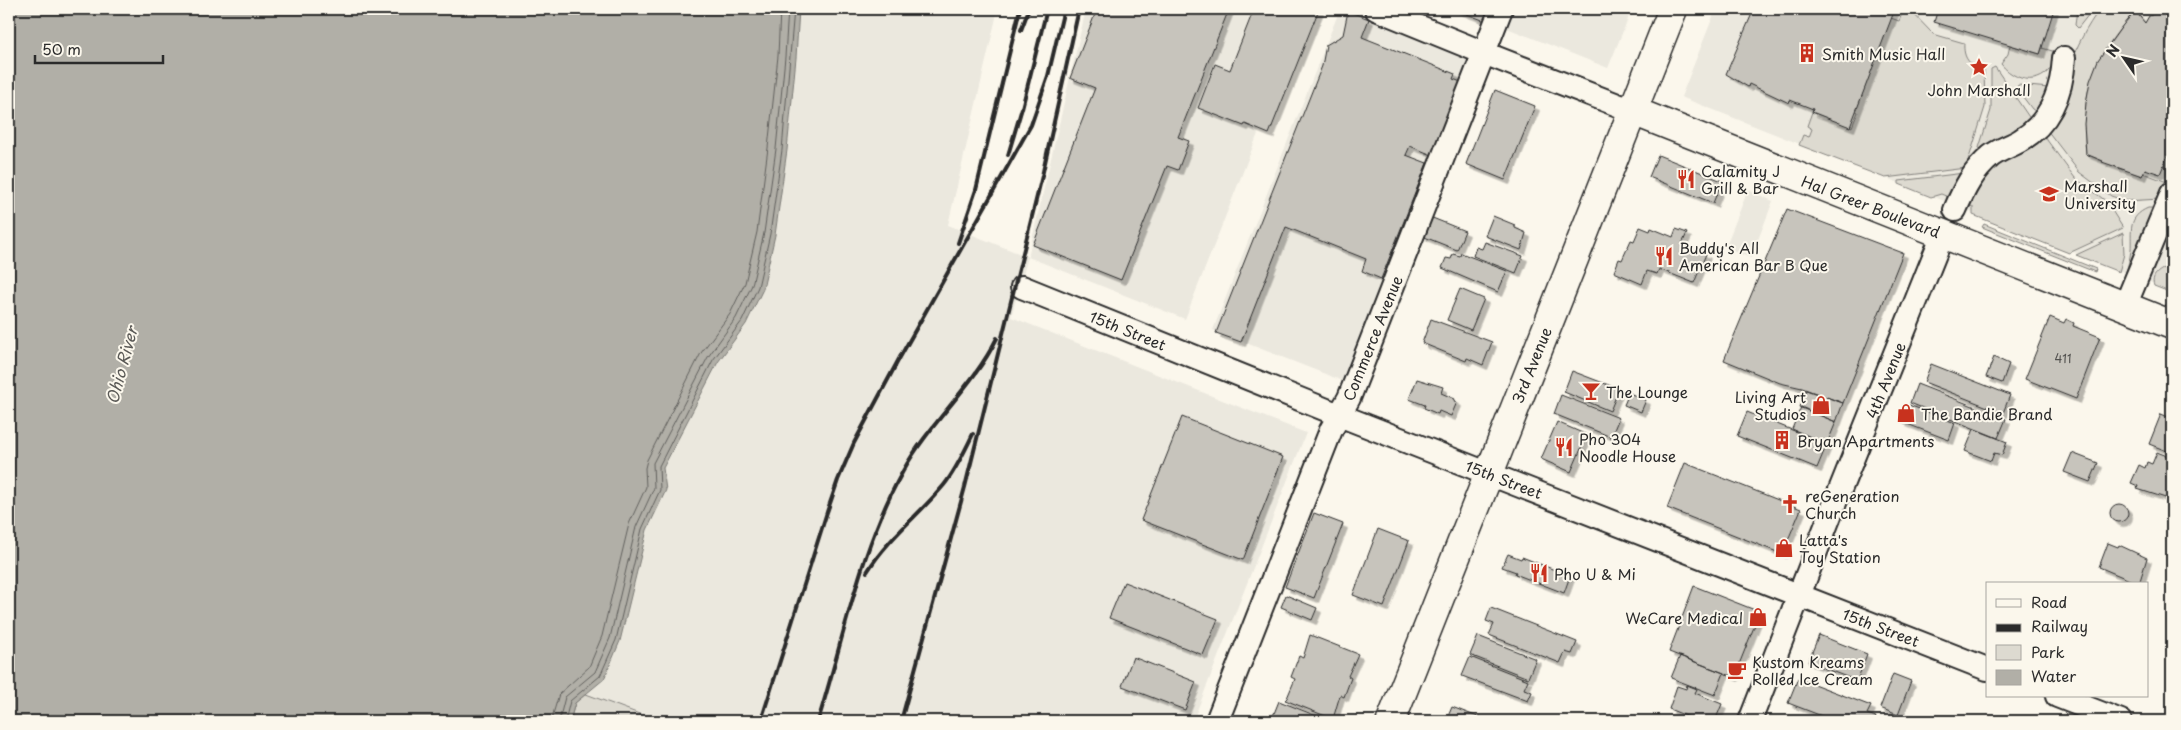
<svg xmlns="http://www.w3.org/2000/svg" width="2181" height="730" viewBox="0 0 2181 730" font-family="'Playpen Sans',sans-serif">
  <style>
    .built { fill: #ebe8de }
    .green { fill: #dddad0; stroke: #84827e }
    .water { fill: #b1afa7; stroke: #7b7a75 }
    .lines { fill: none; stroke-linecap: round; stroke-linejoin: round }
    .shore { stroke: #61605d; stroke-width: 1 }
    .building { fill: #c7c4bc; stroke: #2b2b2b; filter: url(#shadow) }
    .minor-casing { stroke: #2b2b2b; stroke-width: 26 }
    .major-casing { stroke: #2b2b2b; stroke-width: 31 }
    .minor { stroke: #fbf7ec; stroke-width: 22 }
    .major { stroke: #fbf7ec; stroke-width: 28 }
    .rail { stroke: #2b2b2b; stroke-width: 4 }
    .labels { text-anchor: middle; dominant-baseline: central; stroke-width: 4; stroke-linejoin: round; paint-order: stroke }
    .number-label { font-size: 12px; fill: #52514f }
    .poi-label { font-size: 15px; fill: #2b2b2b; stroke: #fbf7ec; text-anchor: start }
    .street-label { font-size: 15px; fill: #2b2b2b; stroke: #fbf7ec }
    .water-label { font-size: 16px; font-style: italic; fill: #5a5956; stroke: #fbf7ec }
  </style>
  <defs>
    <filter id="shadow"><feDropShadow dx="4.5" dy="4.5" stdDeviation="0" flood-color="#0004"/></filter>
  </defs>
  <rect width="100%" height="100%" fill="#fbf7ec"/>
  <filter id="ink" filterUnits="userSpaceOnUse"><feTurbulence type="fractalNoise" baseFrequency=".02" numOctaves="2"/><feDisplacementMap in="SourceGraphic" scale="10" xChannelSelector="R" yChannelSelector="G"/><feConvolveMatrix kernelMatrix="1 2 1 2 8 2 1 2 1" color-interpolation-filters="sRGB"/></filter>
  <g filter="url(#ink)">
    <path class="built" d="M799 9H998L948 225 1028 257 1086 9H1307L1185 319 1028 257 1011 317 1306 433 1193 721H658L586 694 604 679 620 641 647 530 666 490 663 468 718 362 746 324 763 289 775 235 787 150 796 58Z
      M1340 9 1467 58 1469 62 1343 381 1213 330Z
      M1515 9H1632L1608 68 1507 28Z
      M1716 9H2172V291L1681 97Z
      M1748 190 1773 201 1751 258 1725 248Z"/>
    <path class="green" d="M1904 9H1909L1933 34 1964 43C1963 58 1969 66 1984 69L1985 107 1966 168 1885 178 1799 145 1803 135 1809 137 1812 129 1807 126 1812 112 1852 127 1858 112 1856 111 1891 18 1899 21Z
      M2077 9H2093L2078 28 2075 25Z
      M2100 9H2129L2135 11C2093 58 2080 91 2086 154L2123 170V169L2142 176 2143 173 2167 182 2160 199 2126 201 2111 196 2079 172 2047 130C2062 88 2073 44 2100 9Z
      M2010 45 2040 54 2042 48 2056 52C2052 85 2019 87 2001 64L2008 54Z
      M1995 67 2033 123 1977 154 1991 110V69Z
      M2018 85 2049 88 2038 113 2032 109 2017 89Z
      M2044 136 2075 178 2106 201 2123 228 2069 253 1973 215V207L1964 203 1980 175Z
      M1964 173 1953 199 1941 194 1931 197 1899 184V181Z
      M2148 208H2157L2130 276 2125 274C2128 266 2130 258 2131 250 2132 231 2127 217 2148 208Z
      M1984 224 2096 269 2095 272 1982 227Z
      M2123 233 2124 254 2119 272 2076 255Z
      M2172 264V293L2154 286C2150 273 2162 270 2172 264Z
      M586 694 658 721H570L575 703Z"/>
    <path class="water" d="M9 9H799L796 58 787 150 775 235 763 289 746 324 718 362 663 468 666 490 647 530 620 641 604 679 575 703 570 721H9Z"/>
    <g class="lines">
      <path class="shore" d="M551 721 559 694 589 667 602 636 629 524 646 487 645 468 647 460 701 353 730 314 745 283 757 232 768 148 778 56 780 9
        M559 721 565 697 595 672 610 638 636 527 654 488 653 463 708 357 736 318 752 285 764 233 776 149 785 57 788 9
        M565 721 570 701 600 676 616 640 642 529 660 490 659 466 713 360 742 321 758 287 770 234 782 150 794 9"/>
    </g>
    <path class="building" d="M1097 9H1229L1178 137 1189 141 1178 170 1167 166 1121 280 1033 245 1095 88 1070 78Z
      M1254 9H1319L1269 134 1245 124 1244 126 1198 108 1215 64 1230 70Z
      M1454 9H1489L1485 21Z
      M1754 9H1895L1850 127 1812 112 1813 109 1790 100 1789 103 1749 84 1748 87 1726 74Z
      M1938 9H2054L2040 54 1934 22Z
      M2163 10 2172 12V151L2170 150 2160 174 2145 169 2142 176 2102 162 2103 161 2086 154 2084 124 2086 103 2090 81 2098 60 2123 25 2135 11 2145 23 2149 16Z
      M1348 11 1369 19 1362 37 1455 74 1453 79 1461 82 1432 155 1410 146 1406 155 1427 163 1381 279 1362 271 1366 259 1286 227 1241 342 1216 333 1322 66 1326 45 1343 35Z
      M1495 90 1535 106 1505 180 1466 164Z
      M1658 155 1722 181 1713 203 1649 177Z
      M1787 209 1903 253 1843 403 1802 388 1780 383 1724 360Z
      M1493 216 1515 225V228L1526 233 1521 250 1485 236Z
      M1430 217 1465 231 1457 250 1422 236Z
      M1640 227 1650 231 1651 228 1673 237 1676 229 1687 233 1682 244 1706 254 1694 283 1659 269 1657 274 1647 271 1642 284 1614 272 1619 259 1622 260 1631 240 1634 241Z
      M1485 242 1523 256 1516 273 1473 256 1476 247 1482 249Z
      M1461 253 1507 271 1498 292 1442 268 1446 258 1451 259 1453 254 1460 256Z
      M1460 289 1484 299 1471 330 1447 320Z
      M2050 317 2064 323 2066 319 2074 323 2073 326 2100 337 2076 399 2025 379Z
      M1431 319 1492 342 1483 365 1467 358 1466 361 1422 343Z
      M1994 357 2009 364 2002 383 1986 377Z
      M1931 364 2010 395 2003 413 1924 382Z
      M1572 371 1619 389 1610 411 1564 392Z
      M1417 379 1443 387 1441 393 1455 399 1454 401 1457 402 1451 416 1439 411 1438 414 1424 408 1425 405 1409 399Z
      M1917 384 2006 419 1998 438 1910 403Z
      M1806 390 1843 403 1836 422 1799 407Z
      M1629 393 1646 400 1641 412 1624 405Z
      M1561 395 1619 418 1611 437 1554 414Z
      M1909 405 1955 423 1949 440 1902 422Z
      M1801 407 1836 422 1827 444 1792 429Z
      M1747 412 1827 444 1817 468 1737 436Z
      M2161 414 2171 418 2172 416V453L2149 444Z
      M1182 417 1283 457 1243 560 1141 520Z
      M1557 422 1587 435 1571 472 1541 459Z
      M1974 429 2007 442 2002 455 1994 453 1991 461 1965 451Z
      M2157 452 2172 458V500L2137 489 2138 486 2131 483 2139 465 2145 468 2147 462 2152 464Z
      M2072 453 2098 463 2090 482 2064 472Z
      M1685 463 1801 509 1782 554 1667 508Z
      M2110 513a9 9 0 1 1 18 0a9 9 0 1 1-18 0Z
      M1314 513 1343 524 1314 598 1285 587Z
      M1378 529 1409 541 1384 607 1353 595Z
      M2108 543 2118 547 2119 545 2147 558 2139 584 2099 567Z
      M1508 554 1521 559 1522 557 1570 576 1564 593 1515 574 1516 572 1502 567Z
      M1124 582 1218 619 1203 655 1109 618Z
      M1694 586 1760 612 1734 677 1669 652Z
      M1286 595 1317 608 1312 620 1281 607Z
      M1491 608 1577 642 1572 654 1565 652 1560 663 1489 635 1494 624 1486 621Z
      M1310 635 1358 654 1348 676 1351 678 1344 697 1340 695 1333 719 1285 700 1287 698 1295 679 1291 677 1299 656 1303 658Z
      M1819 635 1867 654 1857 681 1808 662Z
      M1478 636 1536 659 1528 678 1470 655Z
      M1680 656 1724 673 1715 695 1671 678Z
      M1133 657 1196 682 1185 710 1122 686Z
      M1470 657 1528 680 1524 689 1532 692 1528 701 1462 676Z
      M1893 674 1911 681 1898 715 1880 708Z
      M1798 678 1871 706 1867 714 1876 717 1874 721H1835L1788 703Z
      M1687 685 1697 689 1695 693 1722 704 1715 721H1699L1669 709 1677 686 1686 689Z
      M1279 701 1329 721H1271Z
      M1452 707 1483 719 1482 721H1446Z"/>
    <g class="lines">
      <g class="minor-casing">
        <path id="minor" d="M1376 9 1484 53 1633 111
          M1955 210C1964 189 1973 171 1991 156 2000 149 2012 146 2021 140 2051 122 2062 91 2064 58
          M1022 287 1339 415 1987 669
          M2125 306 2172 193
          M2057 696 2121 721
          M1217 721 1331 430 1349 398 1501 9
          M1750 721 1838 495 1943 234"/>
      </g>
      <g class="major-casing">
        <path id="major" d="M1633 111 2172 325
          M1391 721 1673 9"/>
      </g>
      <use href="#minor" class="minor"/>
      <use href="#major" class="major"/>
      <path class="rail" d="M1021 30 1029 9
        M1008 155 1022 108 1047 9
        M958 243 976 190 1020 9
        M867 572C888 538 919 515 944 485 956 470 964 452 973 434
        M761 721 827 512 838 480 854 443 899 359 1031 125 1048 76 1064 9
        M818 721C844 638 860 548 903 471 929 423 973 387 997 338
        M901 721 965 487 1042 176 1079 9"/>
    </g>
  </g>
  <defs>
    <g id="building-bare" transform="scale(1.5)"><path d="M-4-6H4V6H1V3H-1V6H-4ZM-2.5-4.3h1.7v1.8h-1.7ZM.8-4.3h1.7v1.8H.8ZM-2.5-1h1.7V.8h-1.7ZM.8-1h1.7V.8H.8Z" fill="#c8321e" stroke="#fbf7ec" stroke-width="2.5" paint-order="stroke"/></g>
    <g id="sight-bare" transform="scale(1.5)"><path d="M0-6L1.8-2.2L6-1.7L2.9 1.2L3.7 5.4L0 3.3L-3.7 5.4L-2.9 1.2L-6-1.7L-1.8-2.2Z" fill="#c8321e" stroke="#fbf7ec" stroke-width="2.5" paint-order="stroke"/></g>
    <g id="restaurant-bare" transform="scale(1.5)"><path d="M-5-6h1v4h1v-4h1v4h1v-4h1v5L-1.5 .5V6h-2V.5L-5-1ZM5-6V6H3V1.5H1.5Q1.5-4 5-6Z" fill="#c8321e" stroke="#fbf7ec" stroke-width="2.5" paint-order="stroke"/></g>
    <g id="university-bare" transform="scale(1.5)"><path d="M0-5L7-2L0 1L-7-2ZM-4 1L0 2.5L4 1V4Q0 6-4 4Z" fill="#c8321e" stroke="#fbf7ec" stroke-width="2.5" paint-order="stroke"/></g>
    <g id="bar-bare" transform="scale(1.5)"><path d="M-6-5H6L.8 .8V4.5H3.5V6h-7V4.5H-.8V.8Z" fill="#c8321e" stroke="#fbf7ec" stroke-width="2.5" paint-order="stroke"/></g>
    <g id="shop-bare" transform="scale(1.5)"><path d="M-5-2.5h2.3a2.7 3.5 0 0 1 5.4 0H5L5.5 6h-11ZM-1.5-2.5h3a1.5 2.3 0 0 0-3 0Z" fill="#c8321e" stroke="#fbf7ec" stroke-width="2.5" paint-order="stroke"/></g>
    <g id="church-bare" transform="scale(1.5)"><path d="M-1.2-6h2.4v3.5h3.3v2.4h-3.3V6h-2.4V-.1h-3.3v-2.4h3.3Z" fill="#c8321e" stroke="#fbf7ec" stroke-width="2.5" paint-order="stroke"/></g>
    <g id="cafe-bare" transform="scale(1.5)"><path d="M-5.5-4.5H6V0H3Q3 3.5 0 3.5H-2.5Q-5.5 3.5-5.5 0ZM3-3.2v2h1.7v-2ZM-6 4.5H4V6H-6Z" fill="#c8321e" stroke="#fbf7ec" stroke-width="2.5" paint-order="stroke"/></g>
  </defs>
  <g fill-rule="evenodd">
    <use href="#building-bare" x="1807" y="53"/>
    <use href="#sight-bare" x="1979" y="67"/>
    <use href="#restaurant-bare" x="1686" y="179"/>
    <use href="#university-bare" x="2049" y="194"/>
    <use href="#restaurant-bare" x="1664" y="256"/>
    <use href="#bar-bare" x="1591" y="391"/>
    <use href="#shop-bare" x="1821" y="405"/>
    <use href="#shop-bare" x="1906" y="413"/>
    <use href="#building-bare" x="1782" y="440"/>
    <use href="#restaurant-bare" x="1564" y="447"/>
    <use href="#church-bare" x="1790" y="504"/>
    <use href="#shop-bare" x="1784" y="548"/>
    <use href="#restaurant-bare" x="1539" y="573"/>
    <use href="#shop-bare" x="1758" y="617"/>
    <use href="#cafe-bare" x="1737" y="670"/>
  </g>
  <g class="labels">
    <g class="number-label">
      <text x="2063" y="358">411</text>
    </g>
    <g class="poi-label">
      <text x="1822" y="53">Smith Music Hall</text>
      <text x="1979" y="89" text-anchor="middle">John Marshall</text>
      <text x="1701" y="170">Calamity J<tspan x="1701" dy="17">Grill &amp; Bar</tspan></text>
      <text x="2064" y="185">Marshall<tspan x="2064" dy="17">University</tspan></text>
      <text x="1679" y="247">Buddy's All<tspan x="1679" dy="17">American Bar B Que</tspan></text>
      <text x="1606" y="391">The Lounge</text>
      <text x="1806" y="396" text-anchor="end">Living Art<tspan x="1806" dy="17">Studios</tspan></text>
      <text x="1921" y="413">The Bandie Brand</text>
      <text x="1579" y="438">Pho 304<tspan x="1579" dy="17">Noodle House</tspan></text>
      <text x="1797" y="440">Bryan Apartments</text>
      <text x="1805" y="495">reGeneration<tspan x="1805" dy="17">Church</tspan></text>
      <text x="1799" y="539">Latta's<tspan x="1799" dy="17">Toy Station</tspan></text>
      <text x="1554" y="573">Pho U &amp; Mi</text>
      <text x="1743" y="617" text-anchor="end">WeCare Medical</text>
      <text x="1752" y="661">Kustom Kreams<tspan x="1752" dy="17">Rolled Ice Cream</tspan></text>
    </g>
    <g class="street-label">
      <text transform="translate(1871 206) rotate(21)">Hal Greer Boulevard</text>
      <text transform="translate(1128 330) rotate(22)">15th Street</text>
      <text transform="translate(1372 338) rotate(-68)">Commerce Avenue</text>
      <text transform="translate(1531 365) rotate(-68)">3rd Avenue</text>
      <text transform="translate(1885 380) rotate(-68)">4th Avenue</text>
      <text transform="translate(1504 479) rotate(21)">15th Street</text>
      <text transform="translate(1881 627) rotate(21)">15th Street</text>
    </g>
    <g class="water-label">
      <text transform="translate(121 365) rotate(-75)">Ohio River</text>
    </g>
  </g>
  <rect width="2181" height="730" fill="none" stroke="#fbf7ec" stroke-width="30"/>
  <rect x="15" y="15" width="2151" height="700" fill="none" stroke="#2b2b2b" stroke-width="2" filter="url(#ink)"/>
  <rect x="1986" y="582" width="162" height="115" fill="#fbf7ec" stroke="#a8a59f"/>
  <rect x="1996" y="599" width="25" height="8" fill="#fbf7ec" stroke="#a8a59f"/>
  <text x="2031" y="608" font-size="15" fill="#2b2b2b">Road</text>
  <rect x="1996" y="624" width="25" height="8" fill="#2b2b2b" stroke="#a8a59f"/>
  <text x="2031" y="632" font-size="15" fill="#2b2b2b">Railway</text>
  <rect x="1996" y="645" width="25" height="15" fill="#dddad0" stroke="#a8a59f"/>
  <text x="2031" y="658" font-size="15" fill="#2b2b2b">Park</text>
  <rect x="1996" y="670" width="25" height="15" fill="#b1afa7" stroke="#a8a59f"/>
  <text x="2031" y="682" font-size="15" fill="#2b2b2b">Water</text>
  <g transform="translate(2124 58) rotate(304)" stroke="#fbf7ec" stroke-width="4" paint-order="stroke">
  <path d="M0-4L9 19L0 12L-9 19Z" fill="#2b2b2b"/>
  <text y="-8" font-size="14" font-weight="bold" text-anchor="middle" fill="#2b2b2b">N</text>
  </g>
  <path d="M35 55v8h128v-8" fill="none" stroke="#2b2b2b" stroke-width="2.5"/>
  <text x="42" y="55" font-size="15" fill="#2b2b2b" stroke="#fbf7ec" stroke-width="4" paint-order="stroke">50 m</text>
</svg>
